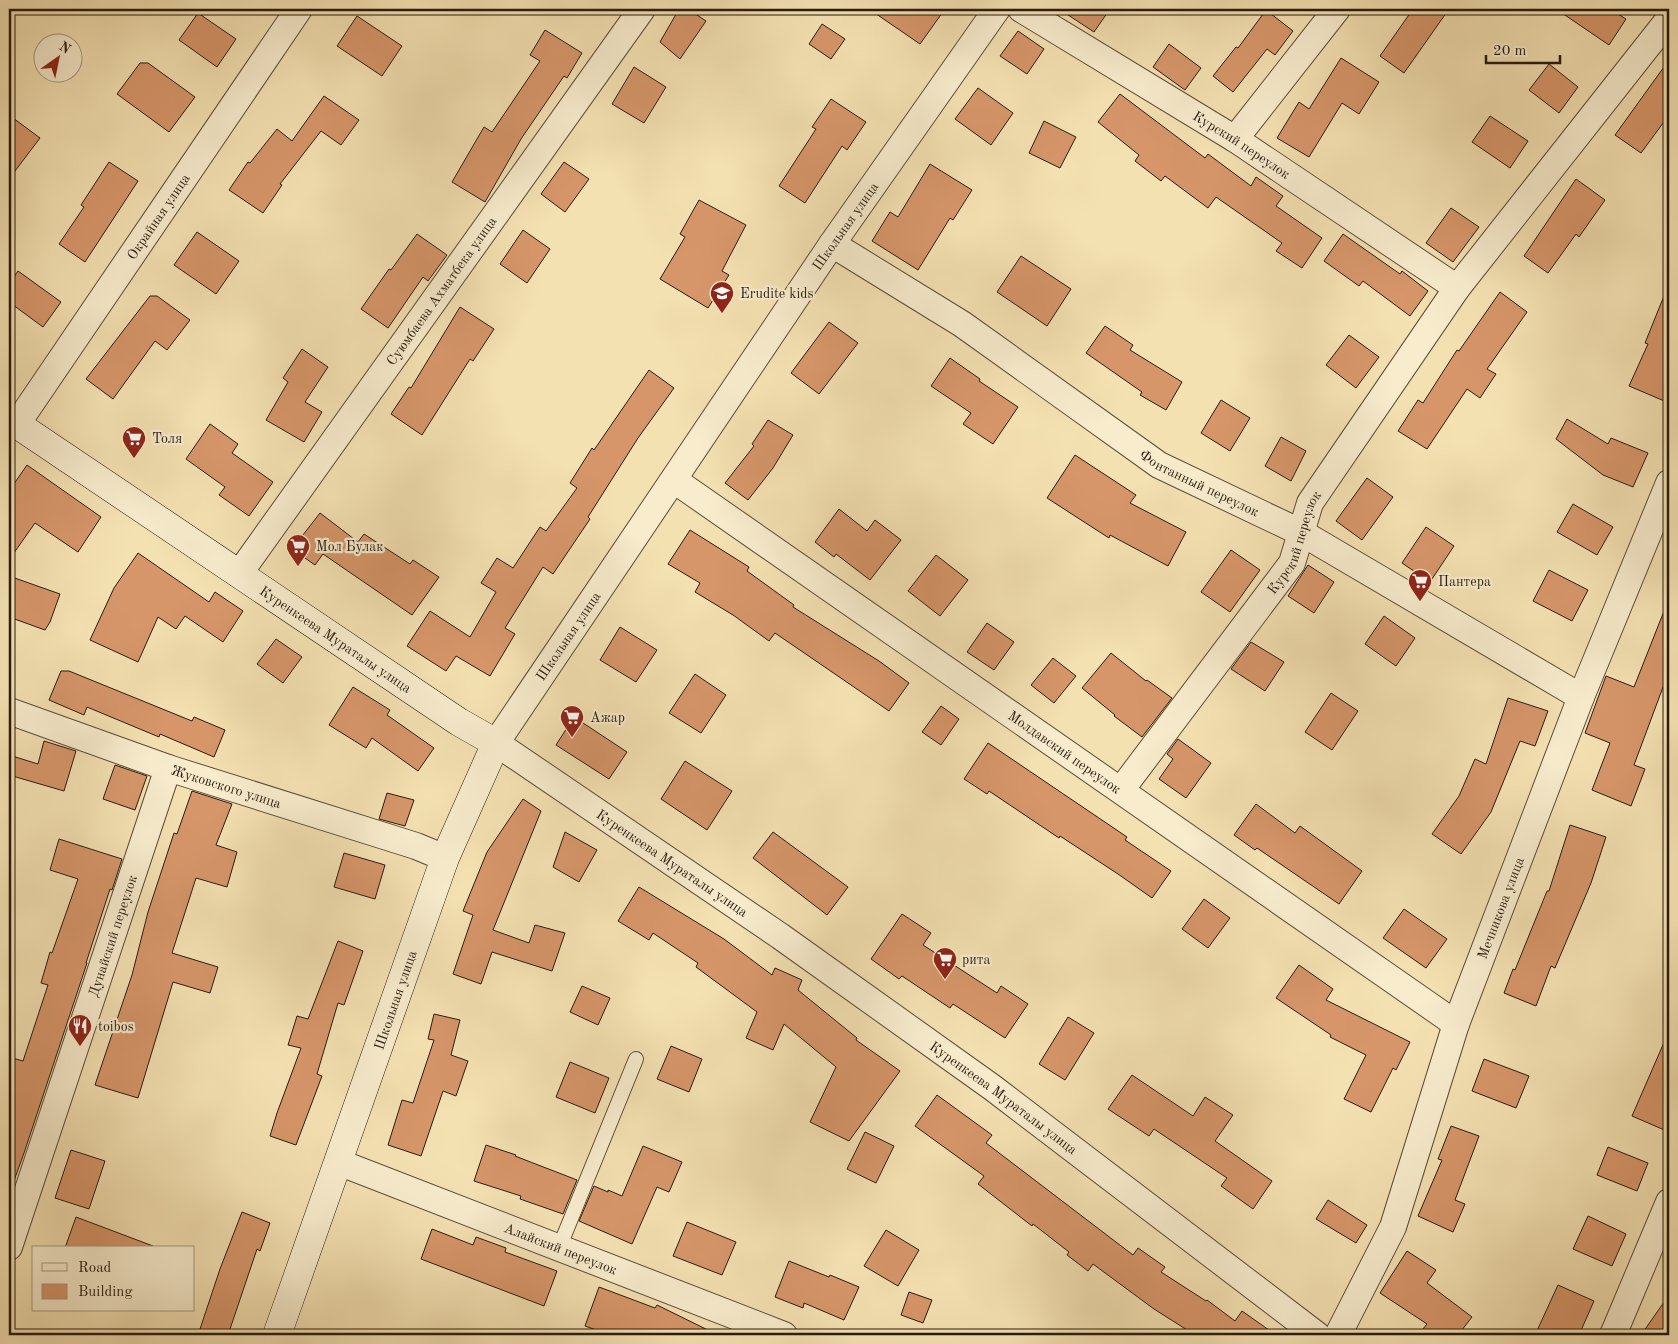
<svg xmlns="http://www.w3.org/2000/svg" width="1678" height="1344" font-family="'Old Standard TT',serif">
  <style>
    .building { fill: #d6966a; stroke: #281b0f }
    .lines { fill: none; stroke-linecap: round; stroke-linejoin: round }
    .lane-casing { stroke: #5b4c38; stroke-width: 16 }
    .street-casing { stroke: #5b4c38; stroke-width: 28 }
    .secondary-casing { stroke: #281b0f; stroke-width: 29 }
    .lane { stroke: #f8eccd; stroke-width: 14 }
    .street { stroke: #f8eccd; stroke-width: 26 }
    .secondary { stroke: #f8eccd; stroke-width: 28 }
    .labels { text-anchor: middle; stroke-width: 4.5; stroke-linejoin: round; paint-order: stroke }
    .street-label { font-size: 14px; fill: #281b0f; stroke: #f8eccd }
    .poi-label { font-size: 14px; fill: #281b0f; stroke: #f8eccd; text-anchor: start }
  </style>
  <rect width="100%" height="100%" fill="#f4e1b2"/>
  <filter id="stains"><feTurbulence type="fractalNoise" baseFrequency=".004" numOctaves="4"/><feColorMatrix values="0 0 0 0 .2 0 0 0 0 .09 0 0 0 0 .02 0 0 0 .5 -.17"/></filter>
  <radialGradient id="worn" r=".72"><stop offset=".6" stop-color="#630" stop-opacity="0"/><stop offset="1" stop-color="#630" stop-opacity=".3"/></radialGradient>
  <g class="building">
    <polygon points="679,9 688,9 706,21 680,59 660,42"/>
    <polygon points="869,9 945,9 920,44"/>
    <polygon points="1059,9 1110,9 1094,32"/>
    <polygon points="1413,9 1449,9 1404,73 1380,56"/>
    <polygon points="1556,9 1610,9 1626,19 1609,45"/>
    <polygon points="1266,10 1293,31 1275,55 1267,49 1233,92 1213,76 1236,47 1238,48"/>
    <polygon points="198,13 236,39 217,67 179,40"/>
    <polygon points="357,16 402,46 382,76 337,46"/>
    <polygon points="822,24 845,39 831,59 809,44"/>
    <polygon points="545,30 582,53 567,78 564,76 521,139 485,202 452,182 484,127 492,132 540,61 530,55"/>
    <polygon points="1018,31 1044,49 1027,74 1000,56"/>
    <polygon points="1169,44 1201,68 1185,90 1153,67"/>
    <polygon points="1341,58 1379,82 1359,114 1342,103 1309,157 1277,138 1299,102 1309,109"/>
    <polygon points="1669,60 1669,115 1641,153 1615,135"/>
    <polygon points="140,63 148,63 195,97 169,132 117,94"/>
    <polygon points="1549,64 1578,87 1559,113 1529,90"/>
    <polygon points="634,67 666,87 644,123 612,104"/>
    <polygon points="978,88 1013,113 991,145 955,119"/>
    <polygon points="1120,94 1205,158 1208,154 1251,186 1256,177 1283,196 1276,206 1322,238 1302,268 1276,251 1282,243 1216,197 1208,208 1165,176 1161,181 1135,161 1139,155 1098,122"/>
    <polygon points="324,96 359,120 341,145 321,131 280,184 282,185 263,213 229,190 248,162 250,163 277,129 292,141"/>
    <polygon points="831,99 866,122 847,150 842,146 805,203 779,186 816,129 812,127"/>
    <polygon points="9,115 40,138 9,179"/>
    <polygon points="1490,116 1528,141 1510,168 1472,142"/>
    <polygon points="1044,121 1076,137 1060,168 1029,153"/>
    <polygon points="109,162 138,181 85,262 59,244 84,207 81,205"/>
    <polygon points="564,162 589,179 565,212 541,194"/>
    <polygon points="930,164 972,190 953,220 950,218 918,270 872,241 890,212 898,217"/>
    <polygon points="1576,179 1605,200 1579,237 1576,234 1548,273 1524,256"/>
    <polygon points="699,200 746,225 722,271 729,275 708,308 660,279 685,237 680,234"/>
    <polygon points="1451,208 1479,227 1453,262 1426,243"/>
    <polygon points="523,230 550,249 527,283 500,264"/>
    <polygon points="197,232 239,261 216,294 174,265"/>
    <polygon points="417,234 447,255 428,281 423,277 388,328 361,309 389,269 391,270"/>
    <polygon points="1343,234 1400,274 1402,271 1428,291 1410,316 1363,281 1359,286 1324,261"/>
    <polygon points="1021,256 1071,289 1047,326 997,292"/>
    <polygon points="18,271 61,302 43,327 9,302 9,284"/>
    <polygon points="1668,286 1669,286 1669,403 1629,386 1648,344 1645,343"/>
    <polygon points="1500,292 1527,312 1487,369 1496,374 1480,398 1467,389 1427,449 1398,431 1418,400 1423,403 1457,350 1459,351"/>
    <polygon points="150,296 157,296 190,320 167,350 155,341 113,399 86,379"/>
    <polygon points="460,307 494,329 473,361 470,359 422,435 391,414 409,387 411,388"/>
    <polygon points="829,322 858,343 819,394 791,373"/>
    <polygon points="1105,326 1133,345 1130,350 1182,382 1166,410 1140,395 1142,392 1086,353"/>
    <polygon points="1349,335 1379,357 1356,388 1326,365"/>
    <polygon points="302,349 328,367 305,402 322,412 304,442 266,420 288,382 283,378"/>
    <polygon points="950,358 980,379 979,381 1018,407 993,444 963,424 971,413 931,386"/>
    <polygon points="649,370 674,388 638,438 588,517 590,519 553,574 543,567 505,628 515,634 490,676 456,656 446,671 407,646 430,611 470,637 496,592 481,583 497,558 513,568 540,527 546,531 577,488 570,483 592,448 594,450"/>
    <polygon points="1221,400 1250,418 1230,451 1201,433"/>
    <polygon points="1567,419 1608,444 1611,438 1648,453 1633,487 1603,475 1556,439"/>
    <polygon points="768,420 793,435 773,468 748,500 725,483 754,446 752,444"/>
    <polygon points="210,424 238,444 232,453 273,482 249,516 219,495 225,487 186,459"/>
    <polygon points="1281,437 1306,451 1291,481 1265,466"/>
    <polygon points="1075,455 1136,495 1130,503 1186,532 1168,566 1110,535 1109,538 1047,498"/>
    <polygon points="27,465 101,517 78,552 35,523 9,560 9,491"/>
    <polygon points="1367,478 1393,497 1362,540 1336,521"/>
    <polygon points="1573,504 1613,527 1597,555 1557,532"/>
    <polygon points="839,509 867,531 875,520 901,540 870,580 836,554 834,557 815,542"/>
    <polygon points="320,513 358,542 364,534 410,564 413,560 439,577 412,615 323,554 315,565 292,549"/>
    <polygon points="1426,527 1454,546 1430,582 1402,563"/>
    <polygon points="690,530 749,567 747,571 794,605 793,607 879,661 909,683 889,711 775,633 769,641 733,615 695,592 700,583 668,564"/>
    <polygon points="1231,550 1260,570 1230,612 1201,592"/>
    <polygon points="138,553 209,602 215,592 243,611 223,642 185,616 176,629 158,617 138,662 90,640 114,588"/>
    <polygon points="936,555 968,580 940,616 908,591"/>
    <polygon points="1308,565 1334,582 1314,613 1288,596"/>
    <polygon points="1549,570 1588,590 1572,621 1533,601"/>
    <polygon points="9,576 60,594 50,622 45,630 9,617"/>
    <polygon points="1668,601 1669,601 1669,671 1634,765 1645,769 1631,806 1592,790 1610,743 1585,733 1606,676 1634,687"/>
    <polygon points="1384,616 1415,638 1396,666 1365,644"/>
    <polygon points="987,623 1014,642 994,670 967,652"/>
    <polygon points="620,627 657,650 636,682 600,660"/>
    <polygon points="276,639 302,657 283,683 257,664"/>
    <polygon points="1251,642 1284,662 1265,691 1231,669"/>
    <polygon points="1111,653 1146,681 1147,680 1172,698 1142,737 1114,716 1115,715 1082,688"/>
    <polygon points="1053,658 1076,676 1054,703 1031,685"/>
    <polygon points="61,671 69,671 192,721 194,717 225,730 214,757 160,734 159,737 87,707 84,715 49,700"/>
    <polygon points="695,674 726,695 701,733 669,713"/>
    <polygon points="353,687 390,710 387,715 434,748 418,771 372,738 366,748 329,725"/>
    <polygon points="1331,693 1358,711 1332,750 1305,732"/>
    <polygon points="1508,698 1548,711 1535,746 1520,741 1491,812 1461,854 1432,834 1459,796 1475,759 1486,764"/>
    <polygon points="941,706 959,719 941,745 922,732"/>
    <polygon points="574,717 627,752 609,779 556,745"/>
    <polygon points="1178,739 1211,763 1186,798 1159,779 1173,759 1167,754"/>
    <polygon points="44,741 76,751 64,791 9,775 9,755 38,764"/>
    <polygon points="988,743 1127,837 1125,840 1171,871 1152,898 1118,874 1060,836 1059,838 989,791 987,794 964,779"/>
    <polygon points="685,761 732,791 707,830 661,799"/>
    <polygon points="115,765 147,776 135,810 103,799"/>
    <polygon points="192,791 232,804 216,845 237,852 227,887 196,878 172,953 218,967 210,993 173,982 138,1098 95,1085 132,975 148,912 174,833 177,834"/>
    <polygon points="387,793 414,800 405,826 379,819"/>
    <polygon points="523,799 541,811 493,930 529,943 535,925 565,933 552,971 492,952 481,984 453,974 473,915 463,911 487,852"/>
    <polygon points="1256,804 1295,833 1300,826 1362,871 1339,904 1257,848 1255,850 1234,835"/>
    <polygon points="1570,825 1606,837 1591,883 1555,968 1551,966 1536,1006 1504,993 1513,969 1515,970 1547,891 1549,891"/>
    <polygon points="565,832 597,850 579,882 553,867"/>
    <polygon points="773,832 848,887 827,915 753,858"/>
    <polygon points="59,839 122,859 112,890 110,889 86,963 87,963 24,1153 11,1189 9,1189 9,1057 23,1061 48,985 41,983 50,952 52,953 78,879 50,870"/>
    <polygon points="344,853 385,865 375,899 334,887"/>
    <polygon points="639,887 724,939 772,975 775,968 802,980 798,990 857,1038 856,1040 900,1071 849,1141 810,1122 836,1067 784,1024 773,1050 746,1038 757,1012 696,967 698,963 653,933 649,940 618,921"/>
    <polygon points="1204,899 1230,918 1208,948 1182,929"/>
    <polygon points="1404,909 1447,939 1426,968 1383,938"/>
    <polygon points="902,914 931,933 923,945 997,993 1001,986 1028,1004 1005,1038 953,1004 950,1008 902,976 899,979 871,959"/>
    <polygon points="338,941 363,951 344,1005 338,1003 317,1074 322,1076 296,1145 270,1136 277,1113 301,1048 288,1045 297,1016 308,1019"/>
    <polygon points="1299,965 1333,989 1326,1000 1410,1042 1396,1070 1393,1068 1371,1112 1344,1099 1366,1055 1330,1037 1331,1035 1276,998"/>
    <polygon points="582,986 610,998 598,1025 570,1012"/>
    <polygon points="434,1014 460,1020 451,1055 468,1061 456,1096 443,1091 421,1156 388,1145 402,1100 413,1103 434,1040 428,1039"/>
    <polygon points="1068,1017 1094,1033 1065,1080 1039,1064"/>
    <polygon points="1669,1031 1669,1132 1632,1116"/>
    <polygon points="671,1046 702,1059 689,1092 657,1079"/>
    <polygon points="1484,1059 1529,1076 1516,1108 1472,1091"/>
    <polygon points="570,1062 609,1078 595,1113 556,1097"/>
    <polygon points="1132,1075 1193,1116 1205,1097 1233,1115 1215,1141 1272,1181 1253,1209 1221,1186 1227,1178 1154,1129 1149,1136 1108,1109"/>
    <polygon points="937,1095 992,1135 986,1143 1133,1255 1138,1248 1165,1267 1161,1272 1206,1301 1207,1300 1235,1321 1242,1311 1276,1335 1195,1335 1154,1309 1093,1264 1088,1271 1067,1255 1069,1252 1033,1224 1032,1226 978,1184 984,1176 915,1126"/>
    <polygon points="1451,1126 1479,1136 1455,1200 1465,1204 1453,1232 1418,1216 1442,1160 1438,1159"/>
    <polygon points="865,1132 894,1146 876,1183 847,1169"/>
    <polygon points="486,1145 516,1155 515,1156 577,1180 563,1214 520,1199 521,1196 474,1181"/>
    <polygon points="643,1146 682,1162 669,1192 657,1187 632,1244 579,1221 594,1186 608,1192 608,1190 622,1196"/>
    <polygon points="1608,1147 1648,1163 1637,1191 1597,1175"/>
    <polygon points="71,1150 105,1161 89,1209 55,1198"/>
    <polygon points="1328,1200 1367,1225 1356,1243 1316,1219"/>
    <polygon points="242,1212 270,1223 260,1251 257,1249 228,1335 198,1335 220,1269"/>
    <polygon points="1588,1216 1626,1234 1612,1266 1573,1249"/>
    <polygon points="76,1217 153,1246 153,1248 65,1248"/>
    <polygon points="687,1222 736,1242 722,1275 673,1256"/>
    <polygon points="432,1229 473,1245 476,1237 506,1248 505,1252 557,1271 544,1306 421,1259"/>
    <polygon points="886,1230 919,1250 898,1286 864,1266"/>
    <polygon points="1407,1251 1436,1270 1427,1283 1472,1317 1458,1335 1418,1335 1427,1324 1380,1293"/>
    <polygon points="789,1261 829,1277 830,1275 859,1287 844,1320 804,1303 803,1308 775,1297"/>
    <polygon points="1558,1285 1594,1301 1579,1335 1535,1335"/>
    <polygon points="599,1287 655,1308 657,1305 718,1335 610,1335 585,1326"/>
    <polygon points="909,1292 932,1300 923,1323 901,1315"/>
    <polygon points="1669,1295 1669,1335 1641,1335"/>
  </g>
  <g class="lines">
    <g class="lane-casing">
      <polyline id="lane" points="559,1248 636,1059"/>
    </g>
    <g class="street-casing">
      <g id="street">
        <path id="s1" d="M997,9L832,244L496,743L780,936L993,1088L1317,1335"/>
        <path id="s2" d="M1021,9L1235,139L1457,288"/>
        <polyline points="1235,139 1337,9"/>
        <path id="s3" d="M832,244L962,324L1159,465L1302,533L1581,697"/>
        <path id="s4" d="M17,424L299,9"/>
        <path id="s5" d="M674,480L1456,1024"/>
        <path id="s6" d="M239,574L642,9"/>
        <path id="s7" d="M9,711L168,768L416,846L445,858"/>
        <path id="s8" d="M1121,790L1292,563L1310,503L1457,288L1669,19"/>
        <path id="s9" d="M338,1162L784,1335"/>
        <path id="s10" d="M9,1247L168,768"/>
        <path id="s11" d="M1338,1335L1393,1227L1456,1024L1581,697L1669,483"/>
        <polyline points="1613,1335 1669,1202"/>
      </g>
    </g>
    <g class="secondary-casing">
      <g id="secondary">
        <path id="s12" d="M9,419L459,722L496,743L445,858L277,1335"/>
      </g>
    </g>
    <use href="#lane" class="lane"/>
    <use href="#street" class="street"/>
    <use href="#secondary" class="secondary"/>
  </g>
  <defs>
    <g id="school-pin" transform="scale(1.25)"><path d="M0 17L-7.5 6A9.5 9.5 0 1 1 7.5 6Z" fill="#8f2418" stroke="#f8eccd"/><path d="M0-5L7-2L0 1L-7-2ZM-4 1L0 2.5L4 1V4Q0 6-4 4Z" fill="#fff"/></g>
    <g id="supermarket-pin" transform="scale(1.25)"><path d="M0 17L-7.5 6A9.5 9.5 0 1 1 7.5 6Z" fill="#8f2418" stroke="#f8eccd"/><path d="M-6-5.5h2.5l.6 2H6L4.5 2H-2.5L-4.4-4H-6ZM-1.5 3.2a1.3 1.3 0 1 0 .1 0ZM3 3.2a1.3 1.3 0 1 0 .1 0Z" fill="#fff"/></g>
    <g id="restaurant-pin" transform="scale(1.25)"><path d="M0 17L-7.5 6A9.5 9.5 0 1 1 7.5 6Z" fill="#8f2418" stroke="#f8eccd"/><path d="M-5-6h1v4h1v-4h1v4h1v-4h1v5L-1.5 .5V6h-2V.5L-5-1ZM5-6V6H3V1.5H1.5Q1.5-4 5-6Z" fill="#fff"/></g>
  </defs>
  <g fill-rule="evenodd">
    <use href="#school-pin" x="722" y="293"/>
    <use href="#supermarket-pin" x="134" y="438"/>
    <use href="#supermarket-pin" x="298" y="546"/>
    <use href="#supermarket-pin" x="1420" y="581"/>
    <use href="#supermarket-pin" x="572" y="717"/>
    <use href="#supermarket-pin" x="945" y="959"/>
    <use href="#restaurant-pin" x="80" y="1026"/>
  </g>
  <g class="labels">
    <g class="street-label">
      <text dy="5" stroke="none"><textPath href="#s2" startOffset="259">Курский переулок</textPath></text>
      <text dy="5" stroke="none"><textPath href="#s4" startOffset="251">Окрайная улица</textPath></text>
      <text transform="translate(845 226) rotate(-55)" y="5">Школьная улица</text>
      <text dy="5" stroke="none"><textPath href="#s6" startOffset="348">Суюмбаева Ахматбека улица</textPath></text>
      <text dy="5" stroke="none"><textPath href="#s3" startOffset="439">Фонтанный переулок</textPath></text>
      <text dy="5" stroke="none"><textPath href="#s8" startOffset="304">Курский переулок</textPath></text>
      <text transform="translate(568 636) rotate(-56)" y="5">Школьная улица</text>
      <text dy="5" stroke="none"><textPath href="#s12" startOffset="394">Куренкеева Мураталы улица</textPath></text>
      <text dy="5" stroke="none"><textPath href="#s5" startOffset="476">Молдавский переулок</textPath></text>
      <text dy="5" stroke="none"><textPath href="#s7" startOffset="230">Жуковского улица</textPath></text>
      <text dy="5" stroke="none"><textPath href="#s1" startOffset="1102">Куренкеева Мураталы улица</textPath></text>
      <text dy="5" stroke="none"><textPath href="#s11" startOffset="458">Мечникова улица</textPath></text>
      <text dy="5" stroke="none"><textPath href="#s10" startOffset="328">Дунайский переулок</textPath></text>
      <text transform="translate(395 1000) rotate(-71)" y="5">Школьная улица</text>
      <text dy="5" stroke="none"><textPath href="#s1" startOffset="1508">Куренкеева Мураталы улица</textPath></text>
      <text dy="5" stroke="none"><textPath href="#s9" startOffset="239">Алайский переулок</textPath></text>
    </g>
    <g class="poi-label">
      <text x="740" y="298">Erudite kids</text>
      <text x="152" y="443">Толя</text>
      <text x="316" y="551">Мол Булак</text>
      <text x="1438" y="586">Пантера</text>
      <text x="590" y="722">Ажар</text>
      <text x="962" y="964">рита</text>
      <text x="98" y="1031">toibos</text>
    </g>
  </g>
  <rect width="1678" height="1344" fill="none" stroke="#f4e1b2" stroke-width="30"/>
  <rect x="10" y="10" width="1658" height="1324" fill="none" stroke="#281b0f" stroke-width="2.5"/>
  <rect x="15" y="15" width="1648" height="1314" fill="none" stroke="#281b0f"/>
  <rect x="32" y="1246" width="162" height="65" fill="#f8eccd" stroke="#a59881"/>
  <rect x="42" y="1263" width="25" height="8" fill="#f8eccd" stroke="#a59881"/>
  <text x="78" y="1272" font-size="15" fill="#281b0f">Road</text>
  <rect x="42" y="1284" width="25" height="15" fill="#d6966a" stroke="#a59881"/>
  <text x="78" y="1296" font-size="15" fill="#281b0f">Building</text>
  <g transform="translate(58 58) rotate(33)"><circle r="24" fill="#f8eccd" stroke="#a59881"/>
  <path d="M0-4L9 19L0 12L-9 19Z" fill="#8f2418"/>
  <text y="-8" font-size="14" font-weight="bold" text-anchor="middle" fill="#281b0f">N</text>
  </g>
  <path d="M1486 55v8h74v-8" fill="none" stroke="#281b0f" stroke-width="2.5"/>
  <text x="1493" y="55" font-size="15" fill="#281b0f" stroke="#f8eccd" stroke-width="4" paint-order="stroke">20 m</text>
  <rect width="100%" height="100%" filter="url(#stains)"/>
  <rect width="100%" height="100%" fill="url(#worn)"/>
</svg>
